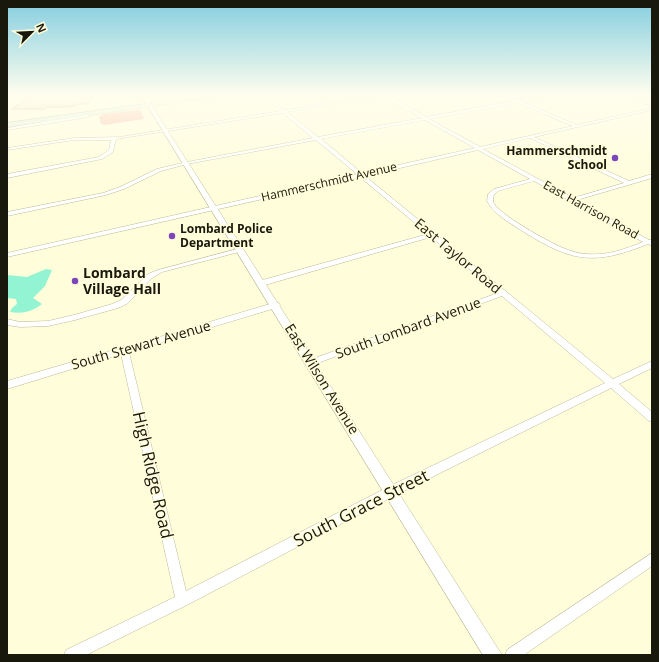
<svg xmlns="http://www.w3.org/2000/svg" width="659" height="662" font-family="'Open Sans',sans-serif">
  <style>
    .green { fill: #fdbba4 }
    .water { fill: #92f4d3 }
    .building { fill: #f6dfc3; stroke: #ad977d }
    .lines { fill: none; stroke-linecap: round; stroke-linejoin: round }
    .minor-casing { stroke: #bcba99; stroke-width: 1 }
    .tertiary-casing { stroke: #bcba99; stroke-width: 1 }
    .secondary-casing { stroke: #bcba99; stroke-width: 1 }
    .minor { fill: #fff; fill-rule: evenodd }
    .tertiary { fill: #fff; fill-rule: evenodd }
    .secondary { fill: #e1efdc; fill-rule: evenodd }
    .poi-dot { fill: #7c45bc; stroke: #fffdda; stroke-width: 1.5 }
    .labels { text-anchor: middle; stroke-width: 3.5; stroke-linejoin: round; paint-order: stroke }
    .far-poi-label { font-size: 12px; font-weight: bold; fill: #19180c; stroke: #fffdda; text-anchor: end }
    .far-street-label { font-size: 12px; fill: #19180c; stroke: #fffdda }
    .street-label { font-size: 14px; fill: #19180c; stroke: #fffdda }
    .poi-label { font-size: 14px; font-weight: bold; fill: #19180c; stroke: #fffdda; text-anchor: start }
    .near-street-label { font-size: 17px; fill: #19180c; stroke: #fffdda }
  </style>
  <rect width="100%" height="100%" fill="#fffdda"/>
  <polygon class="green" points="139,110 141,111 144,119 104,125 101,124 99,117 104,114"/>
  <path class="water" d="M46,269L52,270L45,286L33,298L42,304C31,312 23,314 10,312L12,308L17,304L16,299L7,298V275L27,277Z"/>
  <polygon class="building" points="32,95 86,95 84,97 94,96 87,104 76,104 74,106 65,107 47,107 45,109 12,109"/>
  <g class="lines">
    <g class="minor-casing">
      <g id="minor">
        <path d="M262,95H266L285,110L387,95L426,117L514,101L501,95H505L518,100L554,95L552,96L522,102L577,125L652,108V110L534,137L629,181L652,174V178L577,200L649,240L652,239V246L648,244C591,267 570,261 519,229C507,221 494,214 487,201L488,194L494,189L530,179L478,150L365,176L613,379L652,361V368L619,384L652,412V422L649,421L611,388L396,495L187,605L86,655H64L66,650L175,597L121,354L7,389V381L120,348L124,346L126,347L273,303H279L280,305L279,307L129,352L186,591L388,487L605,383L502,296L315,364H309L308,362L309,360L498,293L431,237L265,285H259L258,283L259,281L428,234L360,177L7,257V253L357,174L316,140L187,164L161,171L124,189L106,195L7,216V212L103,193L120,187L157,169L187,162L313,138L283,113L116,139L113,152L102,159L7,178V174L99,157L109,150L111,140H74L7,150V148L74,138L120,137L281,111ZM383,96L422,118L318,137L287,112ZM518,103L573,126L480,147L429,119ZM425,120L475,148L362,173L321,139ZM530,138L624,183L573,198L483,149ZM534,181L643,242C625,249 607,256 587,254C579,254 571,251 563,248C551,243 495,213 493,201C493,199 493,197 494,195L498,191Z"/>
        <polygon points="645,95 652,95 632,99 630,98"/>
        <polygon points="87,112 90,113 89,117 7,130 7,128 86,115"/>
        <polygon points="241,248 243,249 243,251 162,272 152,278 127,304 118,308 75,320 48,326 20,327 7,325 7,319 20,322 48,321 74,315 112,304 121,300 148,274 158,270"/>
        <polygon points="652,553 652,566 524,655 505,655 507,650"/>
      </g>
    </g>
    <g class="tertiary-casing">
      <g id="tertiary">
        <polygon points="141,95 145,95 502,655 483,655"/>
        <polygon points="620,95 626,95 652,103 652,106"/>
      </g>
    </g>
    <g class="secondary-casing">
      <polygon id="secondary" points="209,95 221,95 218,97 7,127 7,123"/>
    </g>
    <use href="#minor" class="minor"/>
    <use href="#tertiary" class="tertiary"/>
    <use href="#secondary" class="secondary"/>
  </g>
  <linearGradient id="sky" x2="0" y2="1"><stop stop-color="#85cee0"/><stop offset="0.51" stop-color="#fffeee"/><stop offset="1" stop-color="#fffeee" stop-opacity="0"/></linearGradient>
  <rect width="659" height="187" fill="url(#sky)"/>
  <g class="poi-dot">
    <circle cx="615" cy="158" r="4"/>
    <circle cx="172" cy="236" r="4"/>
    <circle cx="75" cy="281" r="4"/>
  </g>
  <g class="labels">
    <g class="far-poi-label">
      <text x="607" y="155">Hammerschmidt<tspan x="607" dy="14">School</tspan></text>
      <text x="180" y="233" text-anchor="start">Lombard Police<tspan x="180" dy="14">Department</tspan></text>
    </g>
    <g class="far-street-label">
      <text transform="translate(329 182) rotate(-13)" y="4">Hammerschmidt Avenue</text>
      <text transform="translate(591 210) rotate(29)" y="4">East Harrison Road</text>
    </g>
    <g class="street-label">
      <text transform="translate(458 256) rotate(40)" y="5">East Taylor Road</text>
      <text transform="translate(408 328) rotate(-20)" y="5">South Lombard Avenue</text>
      <text transform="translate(141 345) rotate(-16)" y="5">South Stewart Avenue</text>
      <text transform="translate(322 379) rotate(58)" y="5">East Wilson Avenue</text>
    </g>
    <g class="poi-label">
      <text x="83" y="278">Lombard<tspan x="83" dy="16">Village Hall</tspan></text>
    </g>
    <g class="near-street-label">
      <text transform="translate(153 475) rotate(77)" y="6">High Ridge Road</text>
      <text transform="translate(361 508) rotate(-27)" y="6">South Grace Street</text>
    </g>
  </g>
  <rect width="659" height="662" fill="none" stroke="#19180c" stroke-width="16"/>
  <g transform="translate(32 32) rotate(66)" stroke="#fffdda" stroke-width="3" paint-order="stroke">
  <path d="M0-3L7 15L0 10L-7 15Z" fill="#19180c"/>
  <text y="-6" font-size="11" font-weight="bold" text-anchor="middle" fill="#19180c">N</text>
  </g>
</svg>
